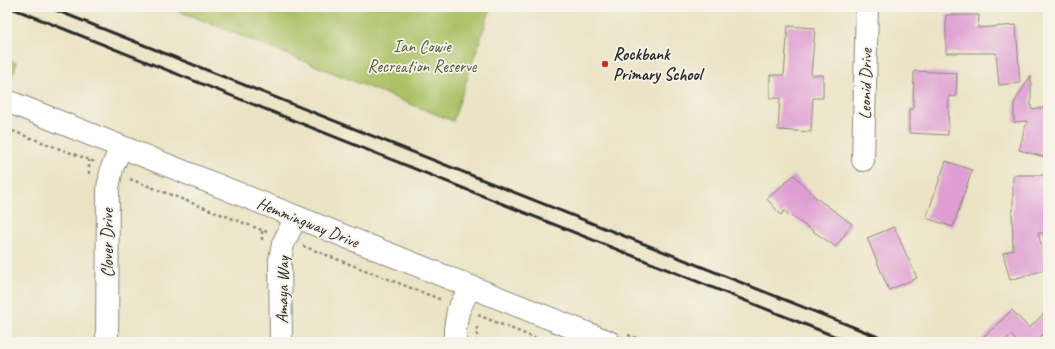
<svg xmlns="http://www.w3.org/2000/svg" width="1055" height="349" font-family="Caveat,sans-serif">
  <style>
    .green { fill: #abc166; stroke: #6b7648 }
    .building { fill: #df9ed3 }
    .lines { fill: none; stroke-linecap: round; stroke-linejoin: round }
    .minor-casing { stroke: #8a8778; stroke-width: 24 }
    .path { stroke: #8a8778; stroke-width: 2.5; stroke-dasharray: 3 3; stroke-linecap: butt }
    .minor { stroke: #fff; stroke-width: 22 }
    .rail { stroke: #2b2b2b; stroke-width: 3 }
    .poi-dot { fill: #c8321e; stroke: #f7f3e8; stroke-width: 1.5 }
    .labels { text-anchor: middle; stroke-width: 3.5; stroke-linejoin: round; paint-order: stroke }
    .park-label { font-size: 17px; fill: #51583d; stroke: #f7f3e8 }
    .poi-label { font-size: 17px; font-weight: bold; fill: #2b2b2b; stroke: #f7f3e8; text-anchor: start }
    .street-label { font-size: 17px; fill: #2b2b2b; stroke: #f7f3e8 }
  </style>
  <rect width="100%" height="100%" fill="#f7f3e8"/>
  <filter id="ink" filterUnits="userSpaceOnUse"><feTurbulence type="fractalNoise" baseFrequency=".025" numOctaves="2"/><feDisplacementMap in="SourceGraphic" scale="8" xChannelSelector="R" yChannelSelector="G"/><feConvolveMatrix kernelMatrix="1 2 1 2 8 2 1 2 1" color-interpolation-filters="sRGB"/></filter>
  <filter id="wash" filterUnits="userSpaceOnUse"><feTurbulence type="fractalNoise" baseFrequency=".012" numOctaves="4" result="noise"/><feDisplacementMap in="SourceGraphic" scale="16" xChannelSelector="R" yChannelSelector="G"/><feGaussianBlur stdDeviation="0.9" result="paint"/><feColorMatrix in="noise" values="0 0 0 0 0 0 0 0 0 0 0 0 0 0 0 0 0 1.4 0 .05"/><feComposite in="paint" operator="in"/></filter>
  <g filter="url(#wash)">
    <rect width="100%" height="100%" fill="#eae3c4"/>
    <g class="green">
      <polygon points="169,7 491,7 453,121"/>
      <polygon points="7,59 17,63 7,89"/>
    </g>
    <g id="blocks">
      <g class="building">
        <polygon points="946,15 979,15 978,28 1016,25 1020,83 999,85 996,53 946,53"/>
        <polygon points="788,26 815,28 811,75 823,75 823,98 813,98 811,132 778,130 780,98 770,98 770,75 784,75"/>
        <polygon points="914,71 957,73 956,97 949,96 948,135 909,133 909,109 913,109"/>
        <polygon points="1031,75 1031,109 1048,107 1048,158 1019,150 1027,121 1014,122 1014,103"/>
        <polygon points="946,161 972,170 953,227 926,218"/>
        <polygon points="794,175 815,197 852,224 836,247 784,211 781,215 767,199"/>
        <polygon points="1013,175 1048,175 1048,233 1038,233 1048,269 1010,280 1003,253 1013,250 1012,211 1013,211"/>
        <polygon points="894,227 917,278 889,290 867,238"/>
        <polygon points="1012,310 1029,328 1048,310 1048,329 1039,338 1042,342 1013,342 1015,339 1011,335 1004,342 978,342"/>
      </g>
    </g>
  </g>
  <g filter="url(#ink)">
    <use href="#blocks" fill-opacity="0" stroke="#8a8778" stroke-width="1"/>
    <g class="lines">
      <g class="minor-casing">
        <g id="minor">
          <polyline points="7,101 609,342"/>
          <polyline points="863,160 864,122 867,7"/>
          <polyline points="107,342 108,188 112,168 121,147"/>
          <polyline points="281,342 280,260 283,244 296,217"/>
          <polyline points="455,342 455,329 458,311 470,287"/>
        </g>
      </g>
      <g class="path">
        <polyline points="7,129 95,162"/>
        <polyline points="89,174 89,160"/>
        <polyline points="130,179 267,232"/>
        <polyline points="262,240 262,230"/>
        <polyline points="303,246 442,300"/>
        <polyline points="478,315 545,342"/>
        <polyline points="628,335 646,342"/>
        <polyline points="477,342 477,325"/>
      </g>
      <use href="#minor" class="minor"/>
      <g class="rail">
        <polyline points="9,7 849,342"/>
        <polyline points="48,7 891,342"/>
      </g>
    </g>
  </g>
  <circle class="poi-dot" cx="605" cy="64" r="4"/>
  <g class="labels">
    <g class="park-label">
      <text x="422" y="52">Ian Cowie<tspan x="422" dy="20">Recreation Reserve</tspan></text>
    </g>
    <g class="poi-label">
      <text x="613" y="60">Rockbank<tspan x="613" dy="20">Primary School</tspan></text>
    </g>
    <g class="street-label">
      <text transform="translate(865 84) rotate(-89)" y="6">Leonid Drive</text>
      <text transform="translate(308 222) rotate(22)" y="6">Hemmingway Drive</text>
      <text transform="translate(107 243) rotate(-90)" y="6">Clover Drive</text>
      <text transform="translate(282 290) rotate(-89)" y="6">Amaya Way</text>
    </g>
  </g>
  <rect width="1055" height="349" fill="none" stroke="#f7f3e8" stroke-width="24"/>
</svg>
